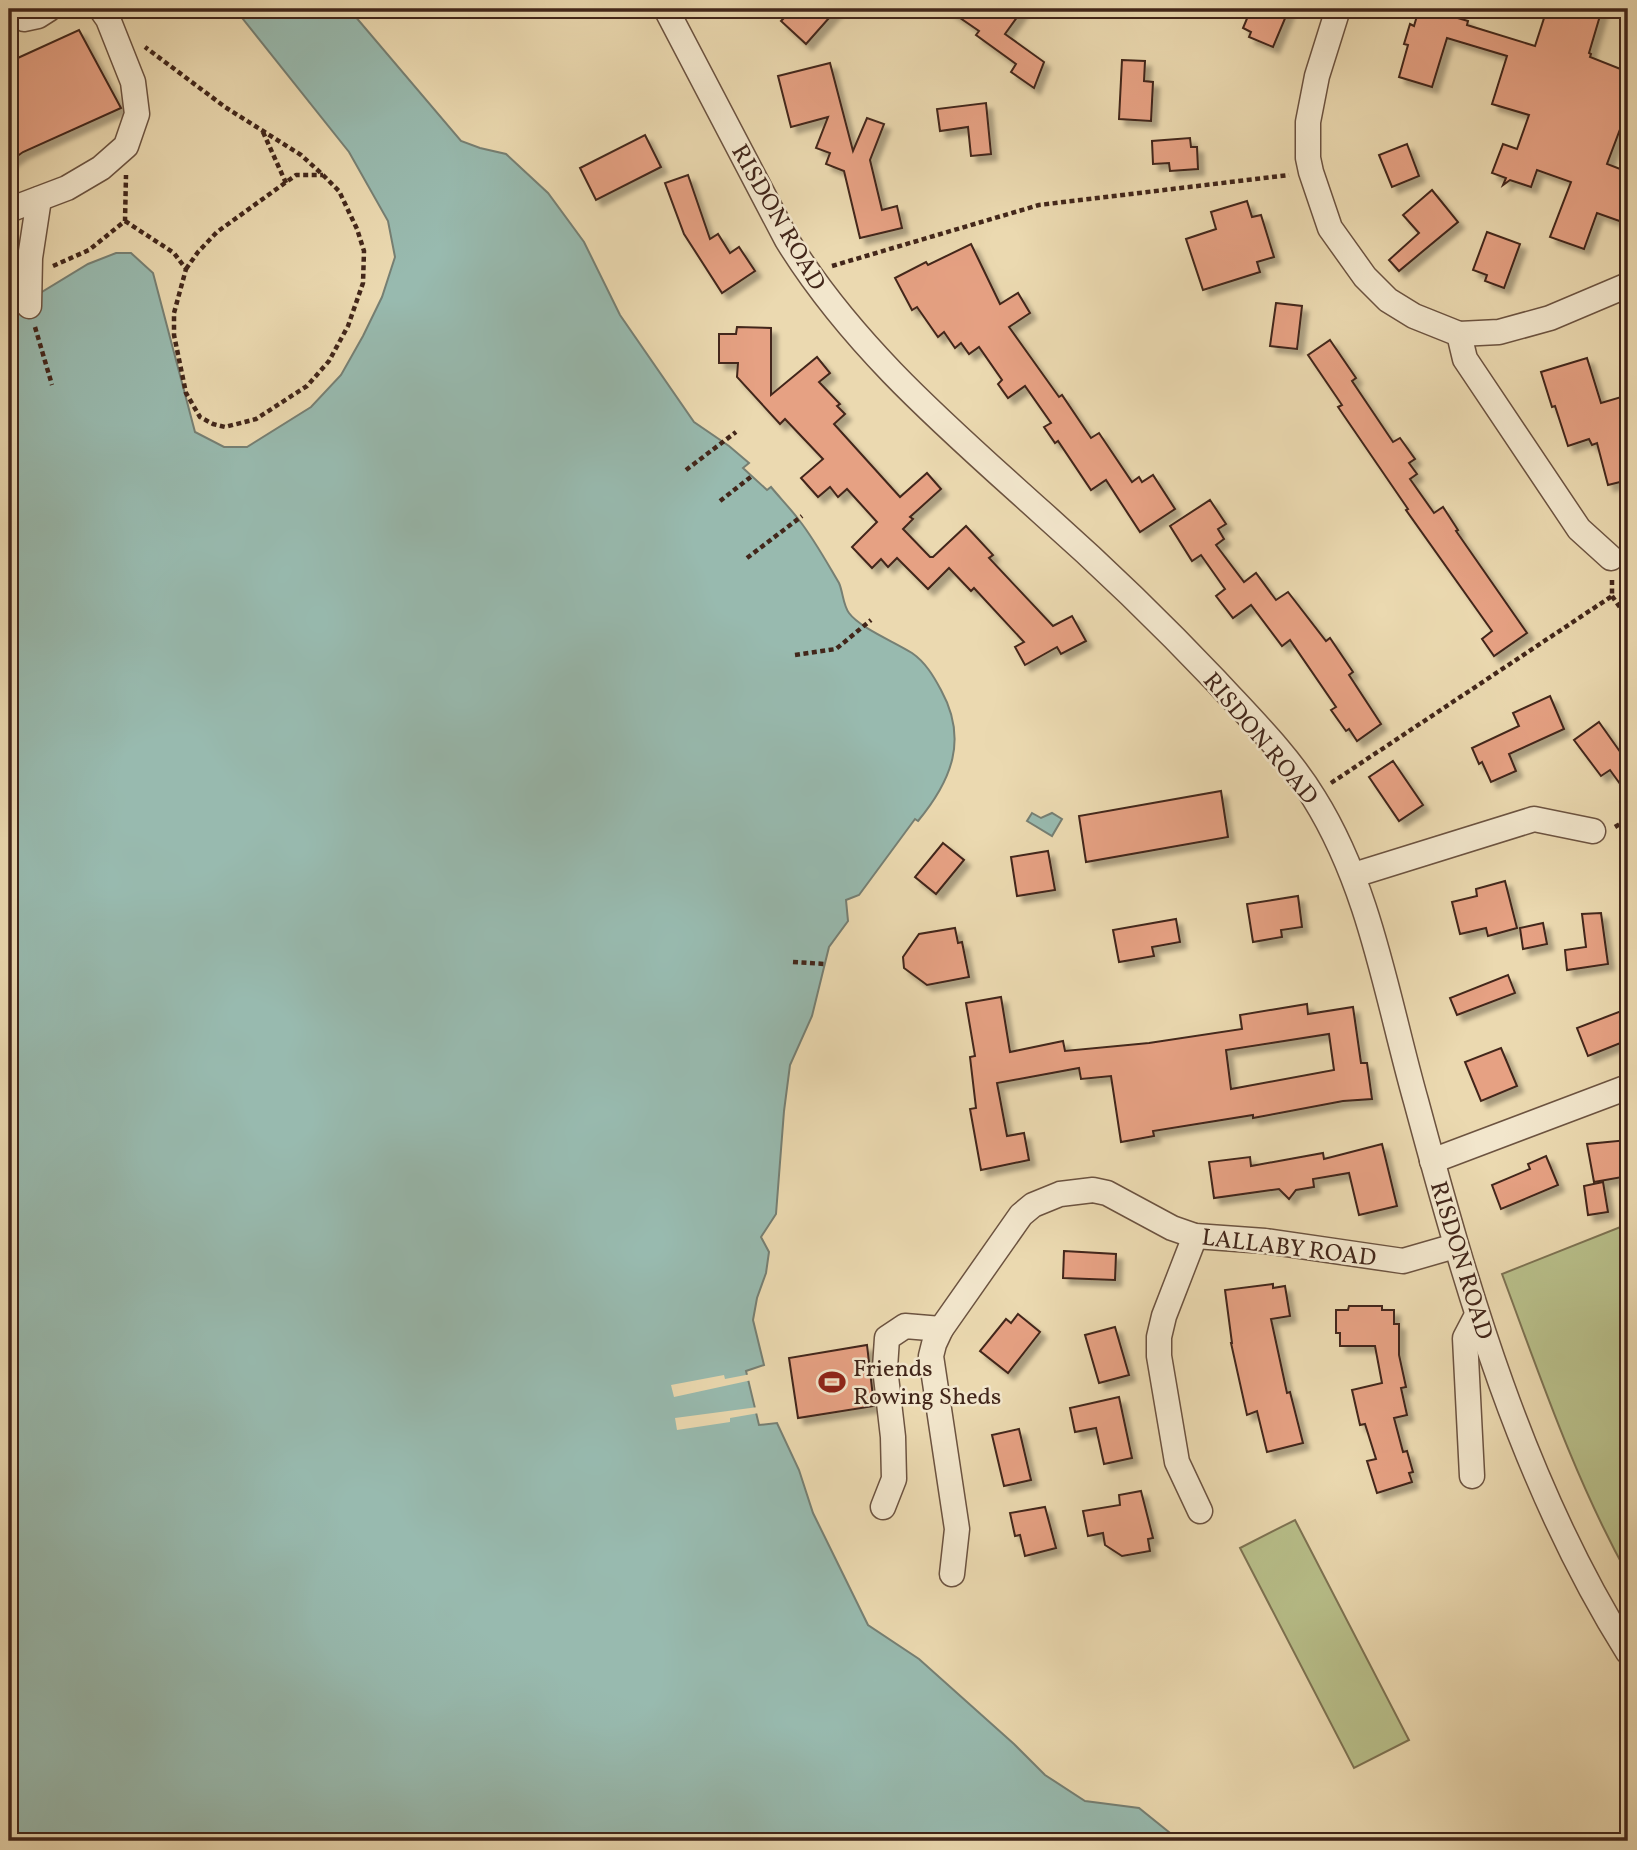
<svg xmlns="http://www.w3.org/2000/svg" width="1637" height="1850" font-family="Vollkorn,serif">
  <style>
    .green { fill: #b8bf8a; stroke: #7d7252; stroke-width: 2 }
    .water { fill: #98baaf; stroke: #767f73; stroke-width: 2 }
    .pier { fill: #ebd9b0 }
    .building { fill: #e6a183; stroke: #42261a; stroke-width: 2; fill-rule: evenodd; filter: url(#shadow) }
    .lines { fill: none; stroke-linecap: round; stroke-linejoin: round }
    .minor-casing { stroke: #6c5340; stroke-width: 27 }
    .path { stroke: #42261a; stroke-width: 4.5; stroke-dasharray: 5 3.5; stroke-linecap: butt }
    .minor { stroke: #f2e6cc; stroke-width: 24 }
    .labels { text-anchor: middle; stroke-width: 5; stroke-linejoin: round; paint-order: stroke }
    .street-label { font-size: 24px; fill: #42261a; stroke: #f2e6cc }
    .poi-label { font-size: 24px; fill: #42261a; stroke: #f2e6cc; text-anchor: start }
  </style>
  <defs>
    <filter id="shadow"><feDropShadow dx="6" dy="6" stdDeviation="2" flood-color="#0004"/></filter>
  </defs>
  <rect width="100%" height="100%" fill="#ebd9b0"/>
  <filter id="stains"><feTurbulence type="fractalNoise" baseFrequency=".00286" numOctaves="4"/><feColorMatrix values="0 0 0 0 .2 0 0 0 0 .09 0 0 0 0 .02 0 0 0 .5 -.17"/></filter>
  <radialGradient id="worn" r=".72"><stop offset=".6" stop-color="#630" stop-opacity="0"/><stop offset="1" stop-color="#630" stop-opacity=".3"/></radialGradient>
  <g class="green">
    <path d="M1628,1224V1575C1575,1480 1540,1376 1502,1274Z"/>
    <polygon points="1295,1520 1409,1740 1354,1768 1240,1548"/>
  </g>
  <g class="water">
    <path d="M235,9H349L461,141L480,148L506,154L548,193L584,242L620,315L694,422L729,446L749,463L743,468L767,490L771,487C780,498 790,508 799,520C814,539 826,561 839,583C843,592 843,605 849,613C860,628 895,642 912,653C925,662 933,675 941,690C968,739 952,780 918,821L915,819L859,895L846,900L848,921L829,947L812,1016L790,1065L784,1111L776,1214L761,1237L769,1252L766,1273L757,1298L753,1320L764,1365L746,1371L759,1425L777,1423L799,1470L813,1513L868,1625L919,1659L1014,1744L1045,1775L1085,1801L1139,1808L1180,1841H9V312L88,264L116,253H131L153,273L195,432L224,447H247L311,407L341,375L363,336L382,297L395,257L388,221L349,152Z"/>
    <polygon points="1032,813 1041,818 1052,813 1062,819 1052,836 1027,821"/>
  </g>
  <g class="pier">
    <polygon points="751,1374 752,1380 674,1397 671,1385 724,1375 725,1379"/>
    <polygon points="758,1407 759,1413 730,1418 730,1422 677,1430 675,1418"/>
  </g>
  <g class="building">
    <polygon points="793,9 837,9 806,44 781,21"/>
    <polygon points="947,9 1023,9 1005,34 1044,62 1034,88 1011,72 1016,64 976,35 979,31"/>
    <polygon points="1251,9 1289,9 1273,47 1249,37 1251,32 1243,28"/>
    <polygon points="1419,9 1427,9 1468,21 1467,25 1535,46 1547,9 1570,13 1572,9 1602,9 1589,53 1591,54 1590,57 1628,72 1628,108 1607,164 1628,172 1628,224 1597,213 1584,249 1550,237 1571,182 1537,170 1531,187 1510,180 1503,185 1506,178 1492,173 1503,144 1517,149 1529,115 1492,104 1507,56 1447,38 1432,87 1399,77 1408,45 1404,44 1410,24 1414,26"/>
    <polygon points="79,30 121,108 23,152 9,162 9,62"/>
    <polygon points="1122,60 1145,61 1144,81 1153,82 1151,121 1119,119"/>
    <polygon points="830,63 853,151 867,118 884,124 870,160 882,210 897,206 902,228 860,238 844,171 826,164 830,153 816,148 828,117 791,127 778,76"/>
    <polygon points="986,103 991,154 971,156 968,127 940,131 937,109"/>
    <polygon points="645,135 661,167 596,200 580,168"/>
    <polygon points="1190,138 1191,147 1197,147 1198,169 1170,171 1169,163 1153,164 1152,141"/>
    <polygon points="1407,144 1419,176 1392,187 1379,155"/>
    <polygon points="688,175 710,239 718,234 730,253 739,247 755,271 722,293 684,234 665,183"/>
    <polygon points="1432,190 1458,222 1399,271 1389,260 1419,233 1403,215"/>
    <polygon points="1247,201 1252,217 1261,215 1274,257 1257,262 1260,272 1203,290 1186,239 1216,229 1211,212"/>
    <polygon points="1487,232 1520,244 1504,288 1485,281 1487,275 1473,270"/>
    <polygon points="971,244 1000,304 1018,293 1030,313 1009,327 1059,397 1062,395 1091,438 1099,433 1132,482 1139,477 1142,482 1153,475 1175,509 1140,532 1106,480 1091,490 1058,441 1055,443 1044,427 1051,423 1025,386 1008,398 998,384 1002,380 979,347 969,354 961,343 955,348 944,332 938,337 917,307 912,310 895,278 926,262 928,265"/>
    <polygon points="1276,303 1302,306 1297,349 1270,346"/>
    <polygon points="737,327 771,328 771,395 817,357 830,373 819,382 840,404 837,406 845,414 834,424 900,497 927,473 941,489 910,517 913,519 903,529 930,557 933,557 966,526 993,555 989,558 1053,626 1072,616 1086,641 1061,654 1057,647 1025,665 1015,647 1024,642 974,588 971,591 949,568 928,589 897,558 888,567 881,559 872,568 852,547 877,522 847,489 838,497 830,487 818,497 801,478 823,459 785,419 780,424 737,377 738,363 719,363 719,334 736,334"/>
    <polygon points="1330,340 1356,378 1352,381 1393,442 1400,438 1415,459 1409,463 1417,474 1410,479 1434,513 1443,507 1458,530 1456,531 1527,633 1494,656 1482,639 1492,631 1406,510 1408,509 1338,407 1342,405 1308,355"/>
    <polygon points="1587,358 1601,403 1628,395 1628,480 1608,485 1597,443 1592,445 1589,439 1568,446 1555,406 1552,407 1541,372"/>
    <polygon points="1210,500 1226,524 1218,529 1224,539 1216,545 1244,582 1256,573 1276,600 1288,592 1326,641 1330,638 1353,672 1349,675 1381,724 1357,741 1349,729 1346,731 1331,710 1336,707 1290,640 1282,646 1251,605 1233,618 1216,596 1225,589 1201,555 1192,561 1170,526"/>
    <polygon points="1550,696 1564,729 1509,754 1516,771 1491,782 1482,762 1479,764 1472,748 1519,726 1513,713"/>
    <polygon points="1599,722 1628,763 1628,795 1610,770 1601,776 1574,740"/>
    <polygon points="1393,761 1423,805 1399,821 1369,777"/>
    <polygon points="1221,791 1228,837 1086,862 1079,816"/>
    <polygon points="943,843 964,860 936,894 915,877"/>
    <polygon points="1048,851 1055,890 1017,896 1011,857"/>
    <polygon points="1505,881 1517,928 1488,936 1486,928 1460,934 1452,902 1477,896 1476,889"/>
    <polygon points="1298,896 1302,927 1281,930 1282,937 1253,942 1247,904"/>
    <polygon points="1601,913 1608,964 1567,970 1565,950 1586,947 1582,914"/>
    <polygon points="1176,919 1180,942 1152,947 1154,956 1119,962 1113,930"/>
    <polygon points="1543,923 1547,944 1523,949 1520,928"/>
    <polygon points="955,928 958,943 962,942 969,977 927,985 904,968 903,957 919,934"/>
    <polygon points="1508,975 1515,993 1457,1015 1450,998"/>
    <path d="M1001,997L1010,1052L1063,1041L1065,1051L1149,1043L1242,1029L1240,1015L1307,1004L1308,1014L1353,1007L1361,1063H1367L1372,1099L1343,1101L1253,1118V1115L1153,1131L1154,1136L1121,1142L1111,1076L1081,1079L1079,1068L997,1083L1007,1136L1024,1133L1029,1160L981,1170L970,1109L976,1108L970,1057L975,1056L966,1003ZM1329,1034L1334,1070L1231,1089L1226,1050Z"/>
    <polygon points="1624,1010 1628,1020 1628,1040 1588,1056 1577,1028"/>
    <polygon points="1501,1048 1517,1086 1481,1101 1465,1062"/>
    <polygon points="1628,1140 1628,1176 1594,1182 1587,1144"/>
    <polygon points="1382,1144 1397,1206 1359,1215 1349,1173 1313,1179 1314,1187 1296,1190 1289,1199 1279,1189 1214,1198 1209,1162 1250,1157 1251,1166 1323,1153 1324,1159"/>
    <polygon points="1546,1156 1558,1185 1501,1209 1492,1185 1530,1169 1528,1164"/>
    <polygon points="1603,1182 1608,1212 1588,1215 1584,1186"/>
    <polygon points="1064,1251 1116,1254 1115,1280 1063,1278"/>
    <polygon points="1273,1284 1273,1288 1285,1286 1290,1316 1271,1319 1287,1393 1290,1392 1303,1443 1267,1452 1257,1411 1247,1415 1231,1343 1232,1343 1225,1290"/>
    <polygon points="1349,1306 1382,1306 1382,1310 1394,1310 1394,1324 1399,1324 1399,1355 1406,1387 1401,1388 1407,1415 1394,1418 1403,1452 1407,1451 1413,1472 1409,1473 1412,1482 1377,1493 1367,1461 1376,1459 1365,1424 1360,1425 1352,1390 1382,1383 1375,1346 1340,1346 1340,1333 1336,1333 1336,1310 1348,1310"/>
    <polygon points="1018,1314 1040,1332 1008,1373 980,1351 1006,1319 1011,1323"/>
    <polygon points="1115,1327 1129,1375 1099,1383 1085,1335"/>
    <polygon points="867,1345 874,1406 798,1418 789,1358"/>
    <polygon points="1119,1397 1132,1458 1104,1464 1096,1428 1075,1432 1070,1408"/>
    <polygon points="1019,1429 1031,1480 1004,1486 992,1435"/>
    <polygon points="1141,1491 1153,1538 1148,1539 1150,1551 1122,1556 1105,1545 1103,1533 1088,1536 1083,1511 1120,1505 1119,1495"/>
    <polygon points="1045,1507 1056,1548 1025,1556 1020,1535 1015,1536 1010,1513"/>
  </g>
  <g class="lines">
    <g class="minor-casing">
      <g id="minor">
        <path d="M666,9L787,240C853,347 947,427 1040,511C1101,565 1160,622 1216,681C1250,718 1288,755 1314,798C1371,889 1387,999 1416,1101C1467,1290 1522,1484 1628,1652"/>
        <polyline points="1338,9 1317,76 1308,122 1308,158 1311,172 1330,228 1365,277 1388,300 1414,316 1459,334 1465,359 1579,529 1611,558"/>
        <polyline points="24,19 38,16 49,9"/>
        <polyline points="9,210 67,188 101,168 126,146 137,114 133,82 108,19 101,9"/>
        <polyline points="29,306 30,258 39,199"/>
        <polyline points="1459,334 1499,332 1550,318 1628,285"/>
        <polyline points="1354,875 1534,819 1593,831"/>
        <polyline points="1432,1161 1628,1087"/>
        <polyline points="1195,1236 1164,1316 1159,1337 1159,1356 1177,1462 1200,1511"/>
        <polyline points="1472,1476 1465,1338 1477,1315"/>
        <polyline points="883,1507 894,1479 893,1437 885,1368 887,1338 905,1326 941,1329"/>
        <polyline points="952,1574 957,1529 931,1356 934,1344 941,1329 1021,1215 1033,1205 1060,1194 1093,1190 1107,1193 1172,1228 1195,1236 1265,1241 1403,1261 1455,1246"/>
      </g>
    </g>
    <g class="path">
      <polyline points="263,132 286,183"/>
      <polyline points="125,221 174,253 186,269 174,313 174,335 186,393 200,417 213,424 225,427 256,419 307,386 329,361 348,326 363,283 364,251 357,229 339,191 323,175 301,155 225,107 145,47"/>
      <polyline points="53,266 89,250 125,221 126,175"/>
      <polyline points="832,266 1039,205 1289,175"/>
      <polyline points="186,269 198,252 217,232 296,175 323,175"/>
      <polyline points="35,327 52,385"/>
      <polyline points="686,470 736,432"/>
      <polyline points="720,501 752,476"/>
      <polyline points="747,558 802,516"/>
      <polyline points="1612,596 1628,619"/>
      <polyline points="795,655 836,649 871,620"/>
      <polyline points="1331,783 1612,596 1612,578"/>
      <polyline points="1615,827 1628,819"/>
      <polyline points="793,962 825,964"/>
    </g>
    <use href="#minor" class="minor"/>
  </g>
  <defs>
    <g id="stadium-bare" transform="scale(2.1)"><path d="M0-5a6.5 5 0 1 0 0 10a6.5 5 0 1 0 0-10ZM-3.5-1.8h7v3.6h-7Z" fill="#8f2418" stroke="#f2e6cc" stroke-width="2.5" paint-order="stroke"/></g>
  </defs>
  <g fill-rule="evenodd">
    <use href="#stadium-bare" x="832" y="1382"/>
  </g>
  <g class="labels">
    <g class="street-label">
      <text transform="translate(779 217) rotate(60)" y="8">RISDON ROAD</text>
      <text transform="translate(1261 738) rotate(50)" y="8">RISDON ROAD</text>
      <text transform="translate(1289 1247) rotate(7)" y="8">LALLABY ROAD</text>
      <text transform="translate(1462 1260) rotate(73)" y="8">RISDON ROAD</text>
    </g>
    <g class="poi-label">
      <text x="853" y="1376">Friends<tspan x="853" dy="28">Rowing Sheds</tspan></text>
    </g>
  </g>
  <rect width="1637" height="1850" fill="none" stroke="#ebd9b0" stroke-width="35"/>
  <rect x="10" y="10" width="1616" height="1829" fill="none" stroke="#42261a" stroke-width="3.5"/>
  <rect x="18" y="18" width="1602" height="1815" fill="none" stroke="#42261a" stroke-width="2"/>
  <rect width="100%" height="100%" filter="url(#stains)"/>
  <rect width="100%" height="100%" fill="url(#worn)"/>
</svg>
